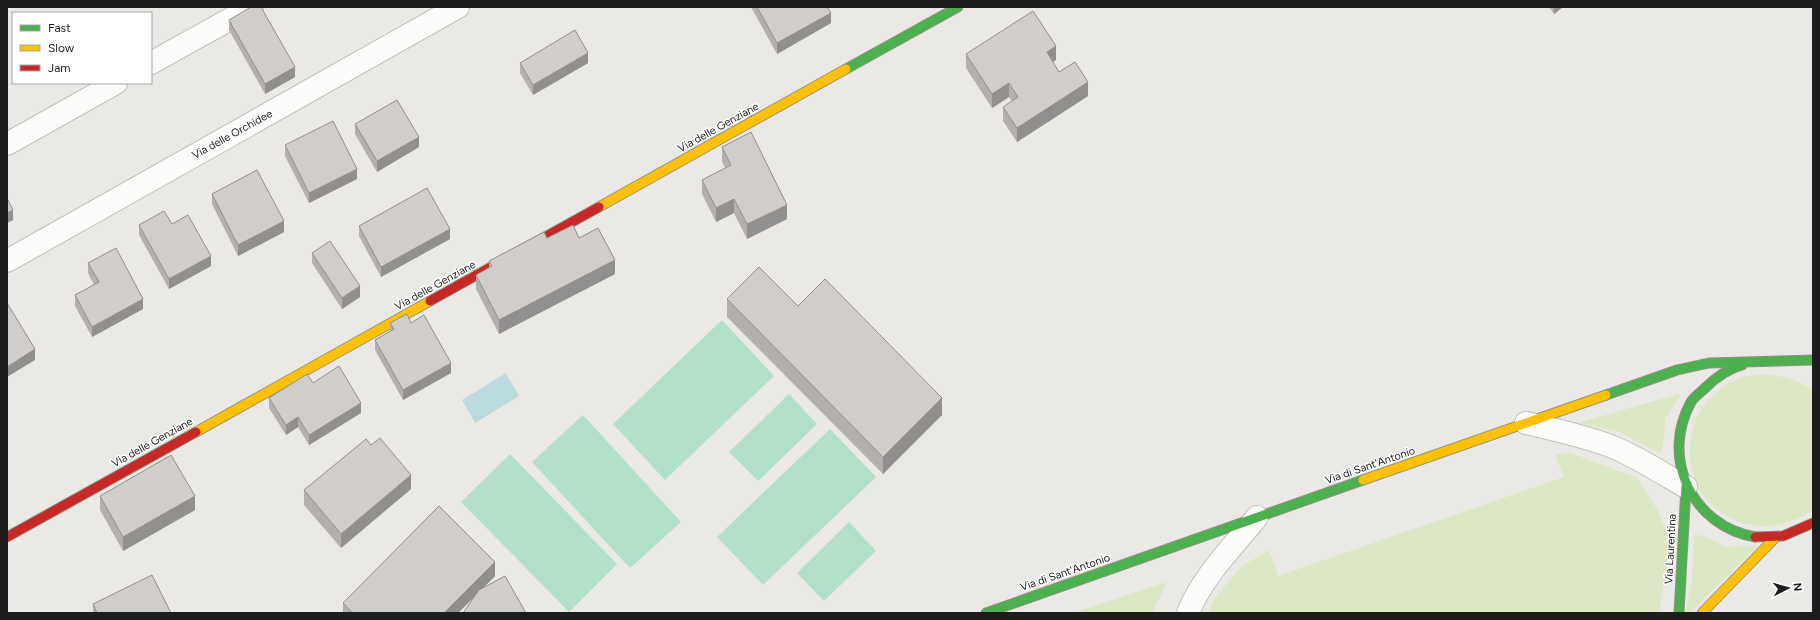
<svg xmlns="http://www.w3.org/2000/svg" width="1820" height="620" font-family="Figtree,sans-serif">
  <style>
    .grass { fill: #dce7c6 }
    .pitch { fill: #b3e0c8 }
    .water { fill: #bbdadd }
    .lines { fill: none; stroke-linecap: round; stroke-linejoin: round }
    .street-casing { stroke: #c1c0be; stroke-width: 24 }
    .fast-casing { stroke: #94937f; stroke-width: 11 }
    .slow-casing { stroke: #94937f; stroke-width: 11 }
    .jam-casing { stroke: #94937f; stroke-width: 11 }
    .street { stroke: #fcfcfb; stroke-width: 22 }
    .fast { stroke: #4caf50; stroke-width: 9 }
    .slow { stroke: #ffc107; stroke-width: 9 }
    .jam { stroke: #c62828; stroke-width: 9 }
    .wall { fill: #b3b0af }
    .shaded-wall { fill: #92908e }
    .building { fill: #d0cdcb; stroke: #92908e }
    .labels { text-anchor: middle; stroke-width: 3; stroke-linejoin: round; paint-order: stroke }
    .street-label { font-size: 11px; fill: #1d1d1d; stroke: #fff }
  </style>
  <rect width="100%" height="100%" fill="#ebe9e6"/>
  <g class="grass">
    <path d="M1762,374C1780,376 1799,378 1813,392V509C1760,551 1684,511 1690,444C1691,428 1697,414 1707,402C1715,393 1725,383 1738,379C1745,376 1754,375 1762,374Z"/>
    <polygon points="1682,393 1665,419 1664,439 1661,454 1618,431 1578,423"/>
    <polygon points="1568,452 1637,478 1659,512 1670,546 1659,613 1208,613 1214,599 1241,567 1269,550 1278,576 1564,477 1555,455"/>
    <polygon points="1694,534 1709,538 1726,547 1758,546 1689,613 1685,613 1692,581"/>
    <polygon points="1167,582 1152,613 1073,613"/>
  </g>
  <g class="pitch">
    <polygon points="722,320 774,376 665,480 613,424"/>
    <polygon points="789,394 817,424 758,481 729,452"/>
    <polygon points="583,415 681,522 630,568 532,462"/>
    <polygon points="830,429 876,477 763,585 717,537"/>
    <polygon points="510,454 617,564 569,612 461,502"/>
    <polygon points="849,522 876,551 824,601 797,573"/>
  </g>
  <polygon class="water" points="506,373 519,396 475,423 462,400"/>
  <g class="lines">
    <g class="street-casing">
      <g id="street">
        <polyline points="151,63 252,7"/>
        <polyline points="7,144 116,83"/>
        <polyline points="7,261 458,7"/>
        <path d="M1526,423C1555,430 1585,436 1613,447C1639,458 1662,473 1686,487"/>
        <path d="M1188,613C1202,577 1233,547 1257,517"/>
      </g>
    </g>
    <g class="fast-casing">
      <g id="fast">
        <polyline points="846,69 958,7"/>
        <path d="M1742,365C1727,369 1715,378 1704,389C1700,393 1694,397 1691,402C1660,458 1692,526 1755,537"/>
        <polyline points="1606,395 1677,370 1709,363 1813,360"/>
        <polyline points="986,613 1363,480"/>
        <polyline points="1679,613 1686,487"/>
      </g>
    </g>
    <g class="slow-casing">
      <g id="slow">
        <polyline points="599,207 846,69"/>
        <polyline points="196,432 430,301"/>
        <polyline points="1363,480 1606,395"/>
        <polyline points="1702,613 1775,538"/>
      </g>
    </g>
    <g class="jam-casing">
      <g id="jam">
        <polyline points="430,301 599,207"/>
        <polyline points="7,537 196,432"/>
        <polyline points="1755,537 1783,536 1813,523"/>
      </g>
    </g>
    <use href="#street" class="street"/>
    <use href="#fast" class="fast"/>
    <use href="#slow" class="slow"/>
    <use href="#jam" class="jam"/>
  </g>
  <g class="wall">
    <polygon points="751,7 827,7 831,23 777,54"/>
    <polygon points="1549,7 1563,7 1554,14"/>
    <polygon points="229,20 295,77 265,94 229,30"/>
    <polygon points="966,54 1056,60 1053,62 1059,72 1088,96 1017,142 1003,121 1003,107 1012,101 1009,97 992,108 966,68"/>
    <polygon points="520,63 588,63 533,95 520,73"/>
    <polygon points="355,124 419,147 377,172 355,134"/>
    <polygon points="285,145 357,179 309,203 285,156"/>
    <polygon points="722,147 787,219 747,239 734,213 716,222 702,194 702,180 725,168 722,161"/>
    <polygon points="212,194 284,232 238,256 212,204"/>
    <polygon points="172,224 211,266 169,289 139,235 139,225"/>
    <polygon points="359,226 450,239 381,277 359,236"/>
    <polygon points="547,238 579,238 615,274 499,334 476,289 476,275 489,268 489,261"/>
    <polygon points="312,253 360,297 342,309 312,263"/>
    <polygon points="88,263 143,309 92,337 75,306 75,295 94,285 88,273"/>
    <polygon points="727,299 798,306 942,415 883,474 727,317"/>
    <polygon points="390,323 411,323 451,373 403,400 375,350 375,340 390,331"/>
    <polygon points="313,383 361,413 309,445 298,427 286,435 269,408 269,398"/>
    <polygon points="371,445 411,489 341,548 304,505 304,490"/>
    <polygon points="100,496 195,510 123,551 100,510"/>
    <polygon points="495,576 458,613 343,613 343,603"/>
    <polygon points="93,604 171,613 93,613"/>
  </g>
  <g class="shaded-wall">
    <polygon points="1554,7 1563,7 1554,14"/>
    <polygon points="831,13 831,23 777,54 777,43"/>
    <polygon points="1056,46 1056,60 1047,66 1047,52"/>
    <polygon points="588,53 588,63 533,95 533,85"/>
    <polygon points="295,67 295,77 265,94 265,84"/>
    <polygon points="1088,82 1088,96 1017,142 1017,128"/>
    <polygon points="1009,83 1009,97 992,108 992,94"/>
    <polygon points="419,137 419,147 377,172 377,161"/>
    <polygon points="357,169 357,179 309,203 309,193"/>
    <polygon points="734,199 734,213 716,222 716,208"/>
    <polygon points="787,205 787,219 747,239 747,224"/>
    <polygon points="13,210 13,220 7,223 7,213"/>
    <polygon points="284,221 284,232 238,256 238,245"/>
    <polygon points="450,229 450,239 381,277 381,267"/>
    <polygon points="211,256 211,266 169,289 169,279"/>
    <polygon points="615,260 615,274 499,334 499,320"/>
    <polygon points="360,286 360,297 342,309 342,298"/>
    <polygon points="143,299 143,309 92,337 92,327"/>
    <polygon points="35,349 35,360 7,377 7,367"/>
    <polygon points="451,363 451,373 403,400 403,390"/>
    <polygon points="942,398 942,415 883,474 883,457"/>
    <polygon points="361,403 361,413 309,445 309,435"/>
    <polygon points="298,417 298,427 286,435 286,425"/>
    <polygon points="411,475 411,489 341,548 341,534"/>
    <polygon points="195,496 195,510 123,551 123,537"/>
    <polygon points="495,562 495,576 458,613 444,613"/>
  </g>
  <g class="building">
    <polygon points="251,7 261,7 295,67 265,84 229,20"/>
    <polygon points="757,7 827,7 831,13 777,43"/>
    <polygon points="1033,11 1056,46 1047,52 1059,72 1075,62 1088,82 1017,128 1003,107 1018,97 1009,83 992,94 966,54"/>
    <polygon points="575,30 588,53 533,85 520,63"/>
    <polygon points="397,100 419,137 377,161 355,124"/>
    <polygon points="333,121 357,169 309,193 285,145"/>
    <polygon points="751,132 787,205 747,224 734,199 716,208 702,180 731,165 722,147"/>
    <polygon points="257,170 284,221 238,245 212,194"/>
    <polygon points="427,188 450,229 381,267 359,226"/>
    <polygon points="7,198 13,210 7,213"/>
    <polygon points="164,211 172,224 188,215 211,256 169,279 139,225"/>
    <polygon points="573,225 579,238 598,228 615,260 499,320 476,275 492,266 489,261 544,232 547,238"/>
    <polygon points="330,241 360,286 342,298 312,253"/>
    <polygon points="116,248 143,299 92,327 75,295 99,282 88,263"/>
    <polygon points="759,267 798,306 825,279 942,398 883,457 727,299"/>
    <polygon points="7,303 35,349 7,367"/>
    <polygon points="407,314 411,323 424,315 451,363 403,390 375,340 394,329 390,323"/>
    <polygon points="339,366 361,403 309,435 298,417 286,425 269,398 307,374 313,383"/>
    <polygon points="380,438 411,475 341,534 304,490 366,439 371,445"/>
    <polygon points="171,455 195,496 123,537 100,496"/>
    <polygon points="439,506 495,562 444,613 353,613 343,603"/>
    <polygon points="152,575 171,613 97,613 93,604"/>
    <polygon points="505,576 526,613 463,613 479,590"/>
  </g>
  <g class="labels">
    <g class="street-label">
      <text transform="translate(718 127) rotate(-29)" y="4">Via delle Genziane</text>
      <text transform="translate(232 134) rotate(-29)" y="4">Via delle Orchidee</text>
      <text transform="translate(435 285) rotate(-29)" y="4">Via delle Genziane</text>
      <text transform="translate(152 442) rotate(-29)" y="4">Via delle Genziane</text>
      <text transform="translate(1370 465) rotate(-19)" y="4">Via di Sant'Antonio</text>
      <text transform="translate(1670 549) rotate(-87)" y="4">Via Laurentina</text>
      <text transform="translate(1065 572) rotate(-19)" y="4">Via di Sant'Antonio</text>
    </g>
  </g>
  <rect width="1820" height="620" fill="none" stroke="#1d1d1d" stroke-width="16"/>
  <rect x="12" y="12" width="140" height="72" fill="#ffffff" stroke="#a5a5a5"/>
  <rect x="20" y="25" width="20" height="6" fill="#4caf50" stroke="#a5a5a5"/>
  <text x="48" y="32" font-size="12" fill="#1d1d1d">Fast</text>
  <rect x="20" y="45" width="20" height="6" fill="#ffc107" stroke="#a5a5a5"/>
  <text x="48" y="52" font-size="12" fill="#1d1d1d">Slow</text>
  <rect x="20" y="65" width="20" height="6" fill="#c62828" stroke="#a5a5a5"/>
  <text x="48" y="72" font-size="12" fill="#1d1d1d">Jam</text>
  <g transform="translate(1788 588) rotate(84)" stroke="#ffffff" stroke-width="3" paint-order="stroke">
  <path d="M0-3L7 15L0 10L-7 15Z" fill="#1d1d1d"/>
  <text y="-6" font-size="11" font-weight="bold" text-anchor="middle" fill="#1d1d1d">N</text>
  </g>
</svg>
